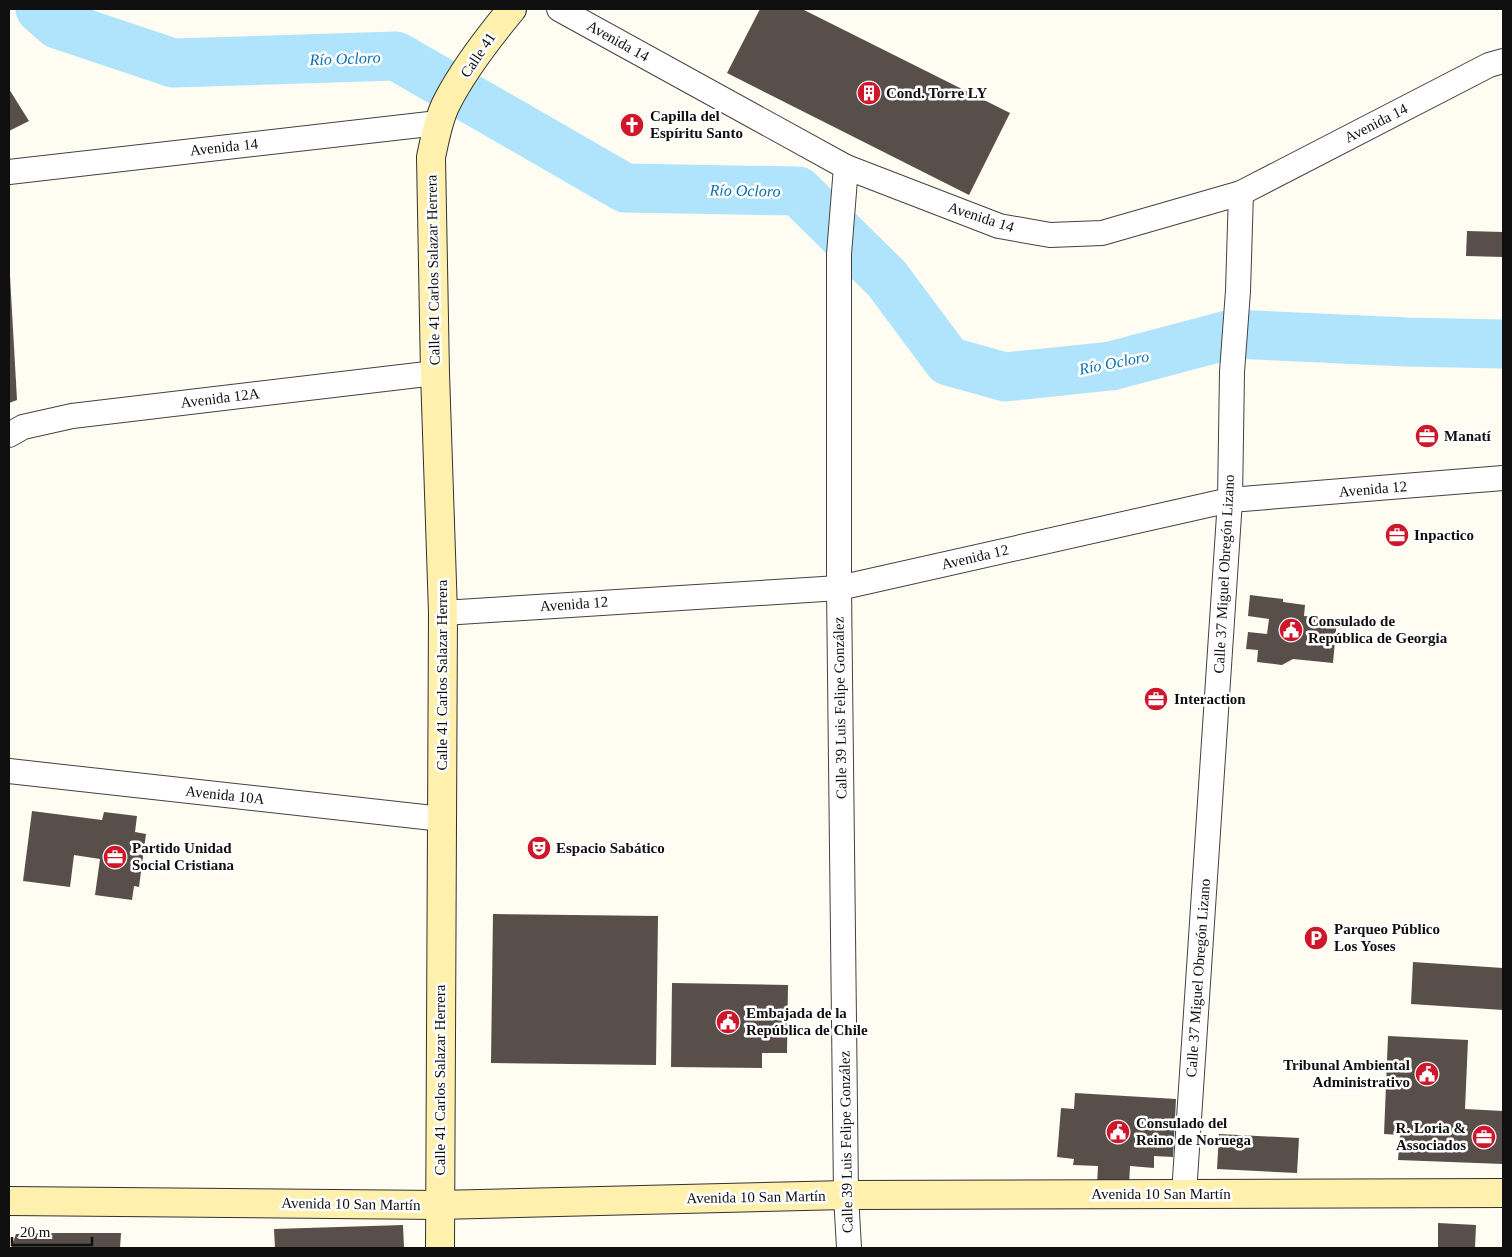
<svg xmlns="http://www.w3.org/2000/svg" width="1512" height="1257" font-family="Georgia,serif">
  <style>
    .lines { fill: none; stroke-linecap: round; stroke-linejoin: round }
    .river { stroke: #b0e4fc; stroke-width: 49 }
    .building { fill: #594f4a }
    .street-casing { stroke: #424242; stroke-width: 26 }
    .secondary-casing { stroke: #313131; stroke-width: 30 }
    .street { stroke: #fff; stroke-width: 24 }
    .secondary { stroke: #fff1ad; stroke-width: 28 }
    .labels { text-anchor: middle; stroke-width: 5; stroke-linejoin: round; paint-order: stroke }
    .street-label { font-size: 15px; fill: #0f0f0f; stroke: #fff }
    .poi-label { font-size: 15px; font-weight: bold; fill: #0f0f0f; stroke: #fff; text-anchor: start }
    .water-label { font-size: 16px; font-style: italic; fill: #0a71b0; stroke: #fff }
  </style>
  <rect width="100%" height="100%" fill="#fffcf2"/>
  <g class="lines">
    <polyline class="river" points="40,9 57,24 173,63 396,56 625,188 798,191 887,279 948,361 1005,377 1111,366 1232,334 1407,342 1503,344"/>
  </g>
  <g class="building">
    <polygon points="760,9 802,9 1010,113 969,195 727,73"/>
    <polygon points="9,89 29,121 9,131"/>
    <polygon points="1467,231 1503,232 1503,257 1466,256"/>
    <polygon points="9,276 10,276 17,400 9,403"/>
    <polygon points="1250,595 1283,599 1283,602 1305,605 1304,616 1337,619 1333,663 1293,659 1282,665 1257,662 1258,650 1246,649 1248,632 1267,634 1269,619 1248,616"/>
    <polygon points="32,811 102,820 104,812 137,816 135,832 146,834 139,887 134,886 132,900 95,895 100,859 74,855 70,887 23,881"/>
    <polygon points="493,914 658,916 656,1065 491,1063"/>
    <polygon points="1413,962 1503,968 1503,1010 1411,1004"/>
    <polygon points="672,983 788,985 787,1053 762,1053 762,1068 671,1067"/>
    <polygon points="1388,1036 1468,1040 1465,1109 1503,1111 1503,1164 1398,1160 1400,1135 1384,1134"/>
    <polygon points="1075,1093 1176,1099 1173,1157 1154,1156 1154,1168 1130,1166 1129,1186 1097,1185 1098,1166 1073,1165 1074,1159 1057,1157 1061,1108 1074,1109"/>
    <polygon points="1219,1134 1299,1138 1297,1173 1217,1169"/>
    <polygon points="1438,1223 1476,1225 1475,1248 1438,1248"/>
    <polygon points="403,1225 404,1248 275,1248 274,1229"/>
    <polygon points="58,1233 121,1233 120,1248 11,1248 16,1234"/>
  </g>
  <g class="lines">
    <g class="street-casing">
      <g id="street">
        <polyline points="559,9 846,167 999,226 1050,235 1102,233 1241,193 1489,65 1503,61"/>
        <polyline points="846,167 839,254 839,588 846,1195 849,1248"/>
        <polyline points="9,172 438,123"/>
        <polyline points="9,435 23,427 72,416 435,373"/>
        <polyline points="443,613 839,588 1230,500 1503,478"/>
        <polyline points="9,771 442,819"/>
        <polyline points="1184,1194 1230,500 1232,372 1238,291 1241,193"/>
      </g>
    </g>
    <g class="secondary-casing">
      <g id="secondary">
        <polyline points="9,1201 439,1205 846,1195 1503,1193"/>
        <path d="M440,1248L443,613L435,373L431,157C435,139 438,120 446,104C463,70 488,38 512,9"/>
      </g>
    </g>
    <use href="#street" class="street"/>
    <use href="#secondary" class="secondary"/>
  </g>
  <defs>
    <g id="building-disc" transform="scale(1.25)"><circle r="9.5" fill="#cf172b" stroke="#fff"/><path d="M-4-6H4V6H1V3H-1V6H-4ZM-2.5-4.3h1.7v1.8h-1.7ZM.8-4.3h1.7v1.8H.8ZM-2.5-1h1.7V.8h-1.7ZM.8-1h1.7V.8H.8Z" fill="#fff"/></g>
    <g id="church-disc" transform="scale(1.25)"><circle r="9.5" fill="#cf172b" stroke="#fff"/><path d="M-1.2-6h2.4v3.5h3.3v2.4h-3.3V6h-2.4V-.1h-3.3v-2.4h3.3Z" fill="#fff"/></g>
    <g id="office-disc" transform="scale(1.25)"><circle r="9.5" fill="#cf172b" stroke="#fff"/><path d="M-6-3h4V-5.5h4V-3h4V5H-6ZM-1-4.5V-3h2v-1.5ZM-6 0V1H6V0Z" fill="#fff"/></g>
    <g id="civic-disc" transform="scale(1.25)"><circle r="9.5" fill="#cf172b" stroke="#fff"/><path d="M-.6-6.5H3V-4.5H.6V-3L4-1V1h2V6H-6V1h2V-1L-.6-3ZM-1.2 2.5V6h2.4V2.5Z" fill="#fff"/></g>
    <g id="theatre-disc" transform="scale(1.25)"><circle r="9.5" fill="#cf172b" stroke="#fff"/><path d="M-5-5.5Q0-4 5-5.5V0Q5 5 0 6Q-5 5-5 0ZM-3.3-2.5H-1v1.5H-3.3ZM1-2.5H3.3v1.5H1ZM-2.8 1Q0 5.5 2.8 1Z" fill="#fff"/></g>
    <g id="parking-disc" transform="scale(1.25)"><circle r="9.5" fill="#cf172b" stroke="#fff"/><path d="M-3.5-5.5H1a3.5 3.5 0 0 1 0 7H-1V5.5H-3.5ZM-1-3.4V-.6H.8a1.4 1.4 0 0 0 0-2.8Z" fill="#fff"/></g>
  </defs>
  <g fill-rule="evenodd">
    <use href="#building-disc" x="869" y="93"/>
    <use href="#church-disc" x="632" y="125"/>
    <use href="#office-disc" x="1427" y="436"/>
    <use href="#office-disc" x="1397" y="535"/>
    <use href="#civic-disc" x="1291" y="630"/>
    <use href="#office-disc" x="1156" y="699"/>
    <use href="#theatre-disc" x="539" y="848"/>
    <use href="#office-disc" x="115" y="857"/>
    <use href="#parking-disc" x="1316" y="938"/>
    <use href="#civic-disc" x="728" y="1022"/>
    <use href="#civic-disc" x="1427" y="1074"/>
    <use href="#civic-disc" x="1118" y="1132"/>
    <use href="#office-disc" x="1484" y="1137"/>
  </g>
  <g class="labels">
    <g class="street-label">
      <text transform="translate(618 41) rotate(29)" y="5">Avenida 14</text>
      <text transform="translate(478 55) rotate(-56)" y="5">Calle 41</text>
      <text transform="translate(1376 123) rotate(-27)" y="5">Avenida 14</text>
      <text transform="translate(224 147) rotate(-6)" y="5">Avenida 14</text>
      <text transform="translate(981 217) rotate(18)" y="5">Avenida 14</text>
      <text transform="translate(433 270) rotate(-91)" y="5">Calle 41 Carlos Salazar Herrera</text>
      <text transform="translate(220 398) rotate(-7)" y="5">Avenida 12A</text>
      <text transform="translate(1373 489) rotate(-5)" y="5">Avenida 12</text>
      <text transform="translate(975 557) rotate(-13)" y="5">Avenida 12</text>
      <text transform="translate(1224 574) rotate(-87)" y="5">Calle 37 Miguel Obregón Lizano</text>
      <text transform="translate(574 604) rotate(-4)" y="5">Avenida 12</text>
      <text transform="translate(442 675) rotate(-90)" y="5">Calle 41 Carlos Salazar Herrera</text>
      <text transform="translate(840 708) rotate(-91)" y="5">Calle 39 Luis Felipe González</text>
      <text transform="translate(225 795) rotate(6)" y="5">Avenida 10A</text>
      <text transform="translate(1198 978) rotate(-86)" y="5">Calle 37 Miguel Obregón Lizano</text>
      <text transform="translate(440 1080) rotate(-90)" y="5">Calle 41 Carlos Salazar Herrera</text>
      <text transform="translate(846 1142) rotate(-91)" y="5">Calle 39 Luis Felipe González</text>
      <text x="1161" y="1199">Avenida 10 San Martín</text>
      <text transform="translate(756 1197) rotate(-1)" y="5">Avenida 10 San Martín</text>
      <text transform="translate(351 1204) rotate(1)" y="5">Avenida 10 San Martín</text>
    </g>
    <g class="poi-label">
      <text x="886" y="98">Cond. Torre LY</text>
      <text x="650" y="121">Capilla del<tspan x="650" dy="17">Espíritu Santo</tspan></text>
      <text x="1444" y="441">Manatí</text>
      <text x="1414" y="540">Inpactico</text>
      <text x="1308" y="626">Consulado de<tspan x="1308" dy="17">República de Georgia</tspan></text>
      <text x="1174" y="704">Interaction</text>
      <text x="132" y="853">Partido Unidad<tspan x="132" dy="17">Social Cristiana</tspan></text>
      <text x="556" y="853">Espacio Sabático</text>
      <text x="1334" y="934">Parqueo Público<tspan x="1334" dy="17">Los Yoses</tspan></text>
      <text x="746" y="1018">Embajada de la<tspan x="746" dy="17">República de Chile</tspan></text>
      <text x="1410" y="1070" text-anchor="end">Tribunal Ambiental<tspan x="1410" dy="17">Administrativo</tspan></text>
      <text x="1136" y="1128">Consulado del<tspan x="1136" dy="17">Reino de Noruega</tspan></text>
      <text x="1466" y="1133" text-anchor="end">R. Loria &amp;<tspan x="1466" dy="17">Associados</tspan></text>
    </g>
    <g class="water-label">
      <text transform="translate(345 58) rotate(-2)" y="6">Río Ocloro</text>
      <text transform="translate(745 190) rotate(1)" y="6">Río Ocloro</text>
      <text transform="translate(1114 362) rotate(-11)" y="6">Río Ocloro</text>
    </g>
  </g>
  <rect width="1512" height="1257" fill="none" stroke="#0f0f0f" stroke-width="20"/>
  <path d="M12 1237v8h80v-8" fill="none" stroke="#0f0f0f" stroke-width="2.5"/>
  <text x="20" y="1237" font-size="15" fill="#0f0f0f" stroke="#ffffff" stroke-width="4" paint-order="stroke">20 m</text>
</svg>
